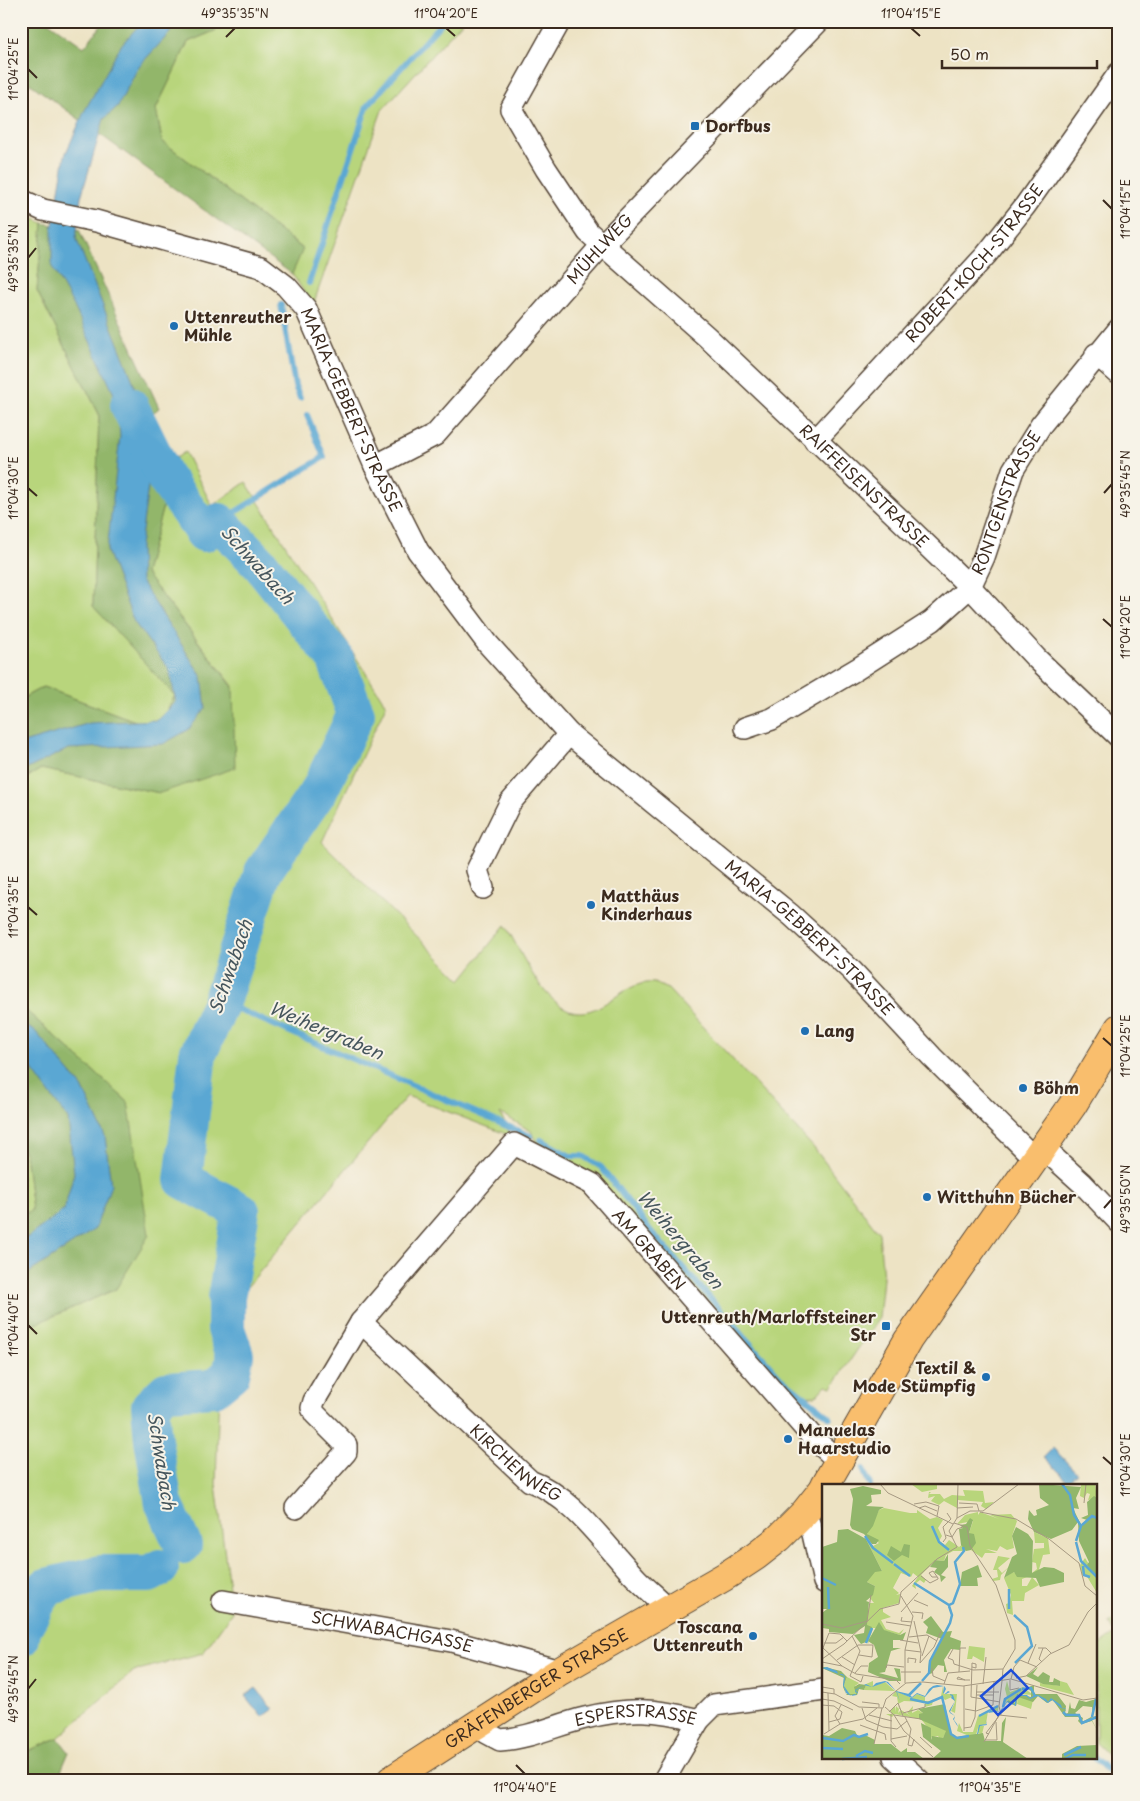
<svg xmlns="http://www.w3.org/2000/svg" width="1140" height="1801" font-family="'Playpen Sans',sans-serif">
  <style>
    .green { fill: #b8d57b; stroke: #7a804c }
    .forest { fill: #92b66b; stroke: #667044 }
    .water { fill: #5aa7d3; stroke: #4a6878 }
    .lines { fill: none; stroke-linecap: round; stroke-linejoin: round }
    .stream { stroke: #5aa7d3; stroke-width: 6 }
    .river { stroke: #5aa7d3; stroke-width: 38 }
    .minor-casing { stroke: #564637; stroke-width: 24 }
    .major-casing { stroke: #564637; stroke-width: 30 }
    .minor { stroke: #fff; stroke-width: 21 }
    .major { stroke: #f9be6d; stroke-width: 28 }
    .ticks { fill: none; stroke: #3b2a1e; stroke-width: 2 }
    .poi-dot { fill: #1f6fb2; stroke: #f7f3e8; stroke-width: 2 }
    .labels { text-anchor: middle; stroke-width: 4; stroke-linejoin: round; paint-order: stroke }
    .poi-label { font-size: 16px; font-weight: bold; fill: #3b2a1e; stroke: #f7f3e8; text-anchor: start }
    .street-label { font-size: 16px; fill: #3b2a1e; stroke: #f7f3e8 }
    .water-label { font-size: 18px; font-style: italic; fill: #46565d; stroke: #f7f3e8 }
    .inset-river { fill: none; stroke: #5aa7d3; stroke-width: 2.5 }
    .inset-road { fill: none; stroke: #a69982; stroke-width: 1 }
    .view { fill: #1d4ed8; fill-opacity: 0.15; stroke: #1d4ed8; stroke-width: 2.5 }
    .inset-edge { fill: none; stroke: #3b2a1e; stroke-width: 2.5 }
    .neatline { fill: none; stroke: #3b2a1e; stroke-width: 2 }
    .ticks-label { font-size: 12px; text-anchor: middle; fill: #3b2a1e }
  </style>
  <rect width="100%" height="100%" fill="#f7f3e8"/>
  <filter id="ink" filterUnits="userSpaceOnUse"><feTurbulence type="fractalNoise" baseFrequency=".02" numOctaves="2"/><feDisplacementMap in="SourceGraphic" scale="10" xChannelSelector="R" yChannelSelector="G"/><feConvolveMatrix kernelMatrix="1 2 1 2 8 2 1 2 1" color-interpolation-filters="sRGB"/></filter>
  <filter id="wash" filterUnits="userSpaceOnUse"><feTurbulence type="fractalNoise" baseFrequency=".0096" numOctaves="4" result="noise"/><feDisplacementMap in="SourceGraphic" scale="20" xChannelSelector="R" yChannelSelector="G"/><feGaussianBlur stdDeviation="1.12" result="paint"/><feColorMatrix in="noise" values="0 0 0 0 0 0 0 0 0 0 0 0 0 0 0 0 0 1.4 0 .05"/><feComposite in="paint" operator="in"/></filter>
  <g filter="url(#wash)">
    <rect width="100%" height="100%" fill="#ede3c4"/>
    <g class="green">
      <polygon points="238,21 463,21 382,110 313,305 292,274 302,248 162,141 156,109 188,42"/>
      <polygon points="21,213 43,223 37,291 99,414 93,606 175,695 157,729 43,687 21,699"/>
      <path d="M185,452L212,506L246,482L386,705L322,842L461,980L505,925C519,948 535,986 556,1002C594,1034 618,979 654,983C658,984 664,988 668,989L814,1148L879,1233L883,1278L879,1318L832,1387L826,1385L816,1396L792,1397L776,1383L704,1301L539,1149L531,1131L500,1113L511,1136L407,1096L221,1318L216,1484L232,1612L203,1653L134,1671L58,1738L21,1754V1330L116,1289L128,1102L21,1006V781L41,769L160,793L233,686L145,573L176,458Z"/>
      <polygon points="21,1148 25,1153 32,1210 21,1215"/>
      <polygon points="1119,1619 1119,1765 1096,1743 1096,1647 1115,1634 1110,1623"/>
    </g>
    <g class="forest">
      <polygon points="21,21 47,21 84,47 105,21 238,21 188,42 156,109 162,141 303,249 292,274 21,77"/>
      <polygon points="43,223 79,230 159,408 150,415 176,458 145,573 233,687 235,768 160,793 41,769 21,781 21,699 43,687 157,729 175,696 93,606 99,414 37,291"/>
      <polygon points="21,1006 128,1102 149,1235 116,1289 21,1330 21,1215 32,1210 25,1153 21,1148"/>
      <polygon points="58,1738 69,1752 57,1780 21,1780 21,1754"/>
    </g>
    <g class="water">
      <polygon points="143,21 181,21 139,66 118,106 104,119 81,197 76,238 133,381 145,430 150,472 140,546 141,581 202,677 206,708 188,730 163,744 68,749 21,772 21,745 23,743 90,723 157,720 176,702 169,669 134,622 107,551 120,436 117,401 74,306 52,267 52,231 65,155 85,110 122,44"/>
      <polygon points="21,1024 35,1031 82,1087 105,1136 111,1185 95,1229 21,1278 21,1242 64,1210 74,1173 68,1119 25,1060 21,1058"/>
      <polygon points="1053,1448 1077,1473 1068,1481 1044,1457"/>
      <polygon points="256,1688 273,1709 262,1717 245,1696"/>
    </g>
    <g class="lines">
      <g class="stream">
        <polyline points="309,283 367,106 443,21"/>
        <polyline points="281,305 295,386 300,398"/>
        <polyline points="219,522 324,457 307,415"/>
        <polyline points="221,1002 530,1136"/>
        <polyline points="541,1140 570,1156 583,1156 601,1167 654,1235 780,1377 830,1417"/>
        <polyline points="863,1469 870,1485"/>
        <polyline points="1094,1757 1117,1780"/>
      </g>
      <g class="river">
        <polyline points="129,405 164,476 204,533 219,522 261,565 335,658 356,714 320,789 263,872 221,1002 198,1054 183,1180 241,1211 226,1298 226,1329 235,1355 231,1374 214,1388 166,1391 150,1406 153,1440 164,1504 183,1545"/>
        <polyline points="21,1638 22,1629 46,1587 100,1574 149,1574 160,1568"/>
      </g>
    </g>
  </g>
  <g filter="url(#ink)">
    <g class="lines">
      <g class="minor-casing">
        <g id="minor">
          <path id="s1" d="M560,21L511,109L546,169L588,232L706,336L910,529L970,587L1036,658L1119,737"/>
          <path id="s2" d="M21,200L43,210L96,221L261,267L286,286L306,309L375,466L418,551L488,644L569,734L791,915L852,971L932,1057L1034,1158"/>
          <polyline points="1096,354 1119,374"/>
          <path id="s3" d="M815,441L986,255L1025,206L1119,73"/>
          <path id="s4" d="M375,466L435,435L603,244L819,21"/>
          <path id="s5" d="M745,728L772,719L857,669L932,621L970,587L984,557L1013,470L1041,425L1119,329"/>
          <polyline points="483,888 477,870 510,803 569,734"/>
          <polyline points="1042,1147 1082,1183 1119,1222"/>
          <path id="s6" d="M361,1322L530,1481C574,1497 605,1546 637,1579C647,1589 658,1598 668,1608"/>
          <path id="s7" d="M296,1508L346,1452V1445L315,1414L312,1408L314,1401L361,1322L514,1144L592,1184L816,1441L840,1462"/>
          <polyline points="805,1512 813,1534 824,1582"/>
          <path id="s8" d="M223,1601L451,1641L560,1671"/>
          <path id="s9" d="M479,1724L487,1733L500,1740C530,1738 556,1725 585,1718C629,1707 656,1709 699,1720"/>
          <polyline points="894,1757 919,1780"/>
          <polyline points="664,1780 699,1720 714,1705 824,1690"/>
        </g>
      </g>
      <g class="major-casing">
        <g id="major">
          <polyline points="825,1485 908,1340 1072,1106 1119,1028"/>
          <path id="s10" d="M391,1780L560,1671L724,1577L756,1556L779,1538L805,1512L824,1488"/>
        </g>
      </g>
      <use href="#minor" class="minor"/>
      <use href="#major" class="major"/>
    </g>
  </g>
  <path class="ticks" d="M446,28L455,36M911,28L920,36M226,37L235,28M28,69L37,78M1103,200L1112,209M28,258L36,248M28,488L37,496M1104,493L1112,484M1103,619L1112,627M28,907L37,915M1103,1038L1112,1046M1104,1208L1112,1199M28,1325L37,1334M1103,1457L1112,1465M28,1689L36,1679M516,1765L525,1774M981,1765L990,1774"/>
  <g class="poi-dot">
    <rect x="690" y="121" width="10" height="10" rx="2.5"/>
    <circle cx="174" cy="326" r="5"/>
    <circle cx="591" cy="905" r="5"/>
    <circle cx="805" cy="1031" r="5"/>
    <circle cx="1023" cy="1088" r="5"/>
    <circle cx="927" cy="1197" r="5"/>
    <rect x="881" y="1321" width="10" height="10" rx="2.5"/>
    <circle cx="986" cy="1377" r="5"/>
    <circle cx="788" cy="1439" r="5"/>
    <circle cx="753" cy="1636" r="5"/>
  </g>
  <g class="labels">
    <g class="poi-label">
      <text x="705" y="132">Dorfbus</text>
      <text x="184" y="323">Uttenreuther<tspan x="184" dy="18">Mühle</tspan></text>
      <text x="601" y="902">Matthäus<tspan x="601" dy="18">Kinderhaus</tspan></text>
      <text x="815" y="1037">Lang</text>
      <text x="1033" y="1094">Böhm</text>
      <text x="937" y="1203">Witthuhn Bücher</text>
      <text x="876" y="1323" text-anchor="end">Uttenreuth/Marloffsteiner<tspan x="876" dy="18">Str</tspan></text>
      <text x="976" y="1374" text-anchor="end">Textil &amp;<tspan x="976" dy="18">Mode Stümpfig</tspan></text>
      <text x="798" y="1436">Manuelas<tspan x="798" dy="18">Haarstudio</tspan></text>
      <text x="743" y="1633" text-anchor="end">Toscana<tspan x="743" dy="18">Uttenreuth</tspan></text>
    </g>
    <g class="street-label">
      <text dy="6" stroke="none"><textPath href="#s4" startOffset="316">MÜHLWEG</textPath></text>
      <text dy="6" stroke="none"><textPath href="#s3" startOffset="239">ROBERT-KOCH-STRASSE</textPath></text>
      <text dy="6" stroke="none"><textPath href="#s2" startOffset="422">MARIA-GEBBERT-STRASSE</textPath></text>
      <text dy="6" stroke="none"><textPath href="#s1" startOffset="621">RAIFFEISENSTRASSE</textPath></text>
      <text dy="6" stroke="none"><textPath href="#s5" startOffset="359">RÖNTGENSTRASSE</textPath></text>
      <text dy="6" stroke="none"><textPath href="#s2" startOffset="1131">MARIA-GEBBERT-STRASSE</textPath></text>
      <text dy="6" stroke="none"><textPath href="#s7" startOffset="641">AM GRABEN</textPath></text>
      <text dy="6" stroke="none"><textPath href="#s6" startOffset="210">KIRCHENWEG</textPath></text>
      <text dy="6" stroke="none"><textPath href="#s8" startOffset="172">SCHWABACHGASSE</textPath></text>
      <text dy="6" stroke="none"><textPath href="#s10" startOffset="172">GRÄFENBERGER STRASSE</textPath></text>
      <text dy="6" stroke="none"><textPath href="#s9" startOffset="166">ESPERSTRASSE</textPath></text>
    </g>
    <g class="water-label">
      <text transform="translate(257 565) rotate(48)" y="6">Schwabach</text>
      <text transform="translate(231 967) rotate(-71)" y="6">Schwabach</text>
      <text transform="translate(326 1031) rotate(23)" y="6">Weihergraben</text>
      <text transform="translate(680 1240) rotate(50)" y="6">Weihergraben</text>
      <text transform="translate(161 1461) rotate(81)" y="6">Schwabach</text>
    </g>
  </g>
  <g transform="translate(822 1484)">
    <rect width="275" height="275" fill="#ede3c4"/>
    <path d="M89,0H115V5L100,8ZM259,0H273L275,14L266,16L268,10L265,9L262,14L258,12ZM141,6L161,7L163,19L172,18L164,25L159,22L161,18L136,16L135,24L122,17L117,21L109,17L113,12L106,14L107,8H109L107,10H118L122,15L130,11L143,12ZM62,24L88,29H95V26L108,35L115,33L121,36L116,44L120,52L117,57L123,61L127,56L137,63L141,60L144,67H131L124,71L122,77L114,76L99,91L104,96L102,99L98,96L93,100L94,105L90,102L96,93L91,89L89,93L79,89L71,104L77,109L74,111L78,110L77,119L61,124V128L69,133L59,136L64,145L77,149L82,145L78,151L60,146L61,144H51L46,160L44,132L48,119H52L48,114L53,102L45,98L47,94L37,90L40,86L60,87L43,53L51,62L57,59L45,50L57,26ZM156,28V31L158,28L177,35L168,31L189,30L195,37L190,52L192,64L185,66L178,62L175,67L164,65L175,69H163L160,74L149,66L152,55L147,49L151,37L135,40L143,31ZM212,48L226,54L228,70L221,71L216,89H210L215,85L214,79L210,78L212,65L222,64V59H213ZM176,72L188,74L176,84L180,89L190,80L179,91L178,96L171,97L170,95L176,93L175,86H171ZM263,74L275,93V109L264,91H260L258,81ZM191,88L205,93L200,95V102H205L210,93L217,101L203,109L202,117H190L191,131L185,129L184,120L187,119L189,111L182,94ZM147,162L163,164L162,178L151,172L150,175H145ZM25,193L37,199L33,202L34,210H25L22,201ZM51,197V202L63,198L73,207L42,206L44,200ZM185,197L188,208L201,203L211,211L196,210L194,221L186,216L181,221L185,213L183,205ZM238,197L245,199L252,211L218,202V199L238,202ZM121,202L122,210H135L133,229L129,227L133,218L130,213L123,216L119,212ZM74,207L90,214L95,210L103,213V217H111L110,221L103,223V218L82,217L76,220L78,225H77L76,229L79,226L89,232L85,229L91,222L90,229L96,226L101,229L97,235L73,230L70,233L64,230H70L68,227L73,222L74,228V222L77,225L75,213L70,212ZM196,213L211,216L209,225L195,220ZM177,221L176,227H166L164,240L157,242H162L160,250L156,249V244L154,251L147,252L135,247L137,239L141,248H151L156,232ZM99,235L125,247L119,257L116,252L107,254L106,244Z" fill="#b8d57b"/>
    <path d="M217,0L259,3L254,14L257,25L251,24L259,41L265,36L259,34L266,31L265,18L272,12L275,14V93L265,81L267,78L257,57L256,38L250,46L229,55L212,48L206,35L207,26L212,32L215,31L214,26L227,21L218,14ZM41,2L59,6V10L49,11L50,18L44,22L62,23L57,26L51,42L45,50L57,56L54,60H50L42,50L30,45L28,41L31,15L28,5ZM148,34L151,36L147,49L152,50L154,59L149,66L144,67L139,61L137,45L141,44L138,41L144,40ZM194,43L206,50L211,57L210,89L222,83L232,84L242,89V98L218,103L214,94L195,93L192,88L182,94L190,73L195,70L190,52ZM26,45L44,55L60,87L53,88L45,98L53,102L51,111L44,117L47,118L45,141L50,143L44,158L39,160L32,151L42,149L43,142L31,150L7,148V145L0,144V129L5,125H0V63L15,58L16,46ZM82,60L88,61L87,74L80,71L72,77L65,71L69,62L79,68ZM126,70V83L119,91L124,93L119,98L118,92L112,88L115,84L108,83L113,76L122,77ZM156,81L160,93L155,94L156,102H138L140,88ZM109,132L121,148L130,147L128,153L139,157L138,166L129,165L122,176L125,188H122V182L116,181L109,190L106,188L107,178L120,155L104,149L106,143L101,138ZM57,138L62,146L78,151L84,148L81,156H71V164H79L69,167L63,188L57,189L76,194L72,184L78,185L79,197H67L46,188L47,179L56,173L52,161L46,157ZM2,183L19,187L25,193L22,201L24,210H34L32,203L37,200L44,201L42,206L37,205L35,211H25L24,210L21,203L22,194L0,184ZM216,183L211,190L216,193L221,188L228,192L227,198H231L232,194L238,197V202L221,200L204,192ZM212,201V210H235L244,222L243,230L246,229L248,218L249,224L253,225L257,216L264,218L274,215L271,231L270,223L261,222L253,229L261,234L260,238L269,233L275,232L269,234L275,246L270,237L259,240L256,237L258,233H243L231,216L225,219L216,212L211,218L196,213L194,222L185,218L179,227L186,216L194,220L195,210L209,213V207L204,204ZM123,220L128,248L134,253L161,249L163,257H179L180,239L184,233L181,258L206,275H110L119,267L101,253L99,239L109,244V256L110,252L121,254L124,247L97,235V230L101,229L96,225ZM20,244L33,247L36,253L43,251L53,256L52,260H69L79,268L85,264V268H93L102,275H0V251L7,252ZM275,261V275H240V270L255,262Z" fill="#92b66b"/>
    <path d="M5,183L15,187L16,190H20L22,191L23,194L22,202L29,212L32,210L35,211L36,209L33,208V206L42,201L44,200L50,203L54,199L63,197L66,198L74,207L87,210L90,213L95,209L103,212L107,205L111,202L115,201L122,202L123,203L124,205L122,209L123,210L126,207L128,208V210L131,211L133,217L128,228L133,232L132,236L135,240L136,243L134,249L139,251L155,250L157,241L165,240L163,235L166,229L168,227H178L185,217L193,221V214L195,211H205L208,214L213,211H216L224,215L226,218L229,214L239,221L240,224H243L244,226L241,230L244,225L239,224L230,216L226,219L216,212L208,215L204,212H195L194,222L185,218L179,227L166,229L163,235L165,241L158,242L156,250L139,251L134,249L136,243L131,235L133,232L128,229L127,227L133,217L129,214L130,212L128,211V208L124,210L121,209L122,202L111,204L103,213L95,210L90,214L75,208L78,218L74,207L64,198L50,203L42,201L33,207L36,208L35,211L29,212L24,209L21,201L22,192L0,184Z" fill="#5aa7d3"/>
    <path class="inset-river" d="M240,0L248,11L252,31L259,42L254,57M260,41L270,32L275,34M110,42L117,58L127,66M43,52L51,64L71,79M254,58L259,77L275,93M72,80L88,92M261,82L262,91L268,93M0,94L14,101M92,99L127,121L131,119L138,100L133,78L142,67L141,63M6,103L7,125M187,105V125M192,131L205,143L210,162L193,179M44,159L50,144M100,197L107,189L108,177L128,139L130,131L127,122M200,205L209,204L213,212M87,211L99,199M88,215L106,219L120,213L129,250L135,254L147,252M181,223L183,215L199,205M241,228L244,231H257L260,239L275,233M157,232L176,222M270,233L274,215M1,254L21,257L32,251L37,253L46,250M0,264L21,265M242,271L259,263M34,272L43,267L51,269M20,275L45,273M243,275L251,271H264"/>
    <path class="inset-road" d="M58,0L66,9L131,40M137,19L155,20L157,27M262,19L264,0M92,20L104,18L117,22L115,32M97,24L103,22L115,27M135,24L151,23M158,28L194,35L227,55L257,79L263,102L275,112M135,34L148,27H161L197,0M132,39L145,43L148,62L174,101L193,156V165L181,185L180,197M124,51L130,53L135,45L141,43M121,58L124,54L121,43L129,35L125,29M99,92L108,99L116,95V94L111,87L107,89L110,93H115M79,112L91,132L83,166V199M92,116L106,122M79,128L96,109M90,128L101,129L100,135M80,133L79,137L90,138M92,137L99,168L98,179M64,138L89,142M0,140L20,144L45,137L49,111M30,152L38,167L28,192L39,198L41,192M87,153L105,151L115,157M78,156L96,159M2,159H14L22,153M0,163L20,182L34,190L74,196L78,200M1,164L7,149L18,150L25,157M216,164H224L229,169M131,165L126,174L131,176M83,166L99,168M100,172L107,152M20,173L33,181M0,175L22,160L58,125L77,120L79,108L115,75L135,63L127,47L135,34L136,0M15,176L36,161H51L50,173L37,171M131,176L132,180L151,186L181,185M0,178L20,182M220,178L217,175L221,164M86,179V174L94,175L93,179M98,179L112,163L119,147M206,179L214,160M150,183L154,184V180L150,179L149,213L178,218M64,184L65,181L82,183M110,184L111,192L123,197M79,188H99M137,188L138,164H144M33,189L39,182H46M194,194L204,192L228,170L247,161L266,128L275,119M189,195L192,183L198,176L215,183M143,196L136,193L135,195L143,196H148M188,196V206L197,204M122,200L126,189L148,187M161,200L164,173M0,203L12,205V210M0,208L13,210L37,223L61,224L64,215L84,199L101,198L141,202L189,195L261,216L275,214M154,208H177M6,209L7,247M154,211H172M0,215L12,217L31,226M40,218L57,220V223M0,221L12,222L20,228L18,235L7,238M63,223L72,231L99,235M40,224L44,236L61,243L75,245L85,237M143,225L154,227L171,221L172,198M67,228L76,219L81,232M81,229L103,223V220M69,230V257L74,263M47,231L70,237M72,231L82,247L111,273M179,231L177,222L180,197M83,233L89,245L86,261L90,262L92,255M18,240L13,232L19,221M38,241L63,250L64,256M142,244L149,243L153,233L155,201M142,247V202M2,250L18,240L41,235L55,224M167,250L164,249L177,232M98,253L110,264M69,255L85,252M163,256H175L174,238M162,258L177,231L205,234M52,260L60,224"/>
    <path class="view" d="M189,186L206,204L176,231L159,212Z"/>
    <rect width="275" height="275" class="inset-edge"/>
  </g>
  <rect width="1140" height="1801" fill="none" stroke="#f7f3e8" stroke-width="55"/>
  <path d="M942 60v8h155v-8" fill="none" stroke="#3b2a1e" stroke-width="2.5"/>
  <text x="950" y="60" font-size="15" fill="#3b2a1e" stroke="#f7f3e8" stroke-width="4" paint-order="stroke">50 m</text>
  <rect x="28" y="28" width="1084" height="1746" class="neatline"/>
  <g class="ticks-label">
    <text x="235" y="18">49°35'35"N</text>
    <text x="446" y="18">11°04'20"E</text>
    <text x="911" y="18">11°04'15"E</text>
    <text transform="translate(14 69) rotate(-90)" y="4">11°04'25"E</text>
    <text transform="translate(1126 209) rotate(-90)" y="4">11°04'15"E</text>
    <text transform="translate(14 258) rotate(-90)" y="4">49°35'35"N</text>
    <text transform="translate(1126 484) rotate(-90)" y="4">49°35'45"N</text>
    <text transform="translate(14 488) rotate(-90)" y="4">11°04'30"E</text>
    <text transform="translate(1126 627) rotate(-90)" y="4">11°04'20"E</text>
    <text transform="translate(14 907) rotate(-90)" y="4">11°04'35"E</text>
    <text transform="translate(1126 1046) rotate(-90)" y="4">11°04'25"E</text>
    <text transform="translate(1126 1199) rotate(-90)" y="4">49°35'50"N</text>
    <text transform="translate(14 1325) rotate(-90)" y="4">11°04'40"E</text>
    <text transform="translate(1126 1465) rotate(-90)" y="4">11°04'30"E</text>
    <text transform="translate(14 1689) rotate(-90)" y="4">49°35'45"N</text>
    <text x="525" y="1792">11°04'40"E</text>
    <text x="990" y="1792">11°04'35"E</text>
  </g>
</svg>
